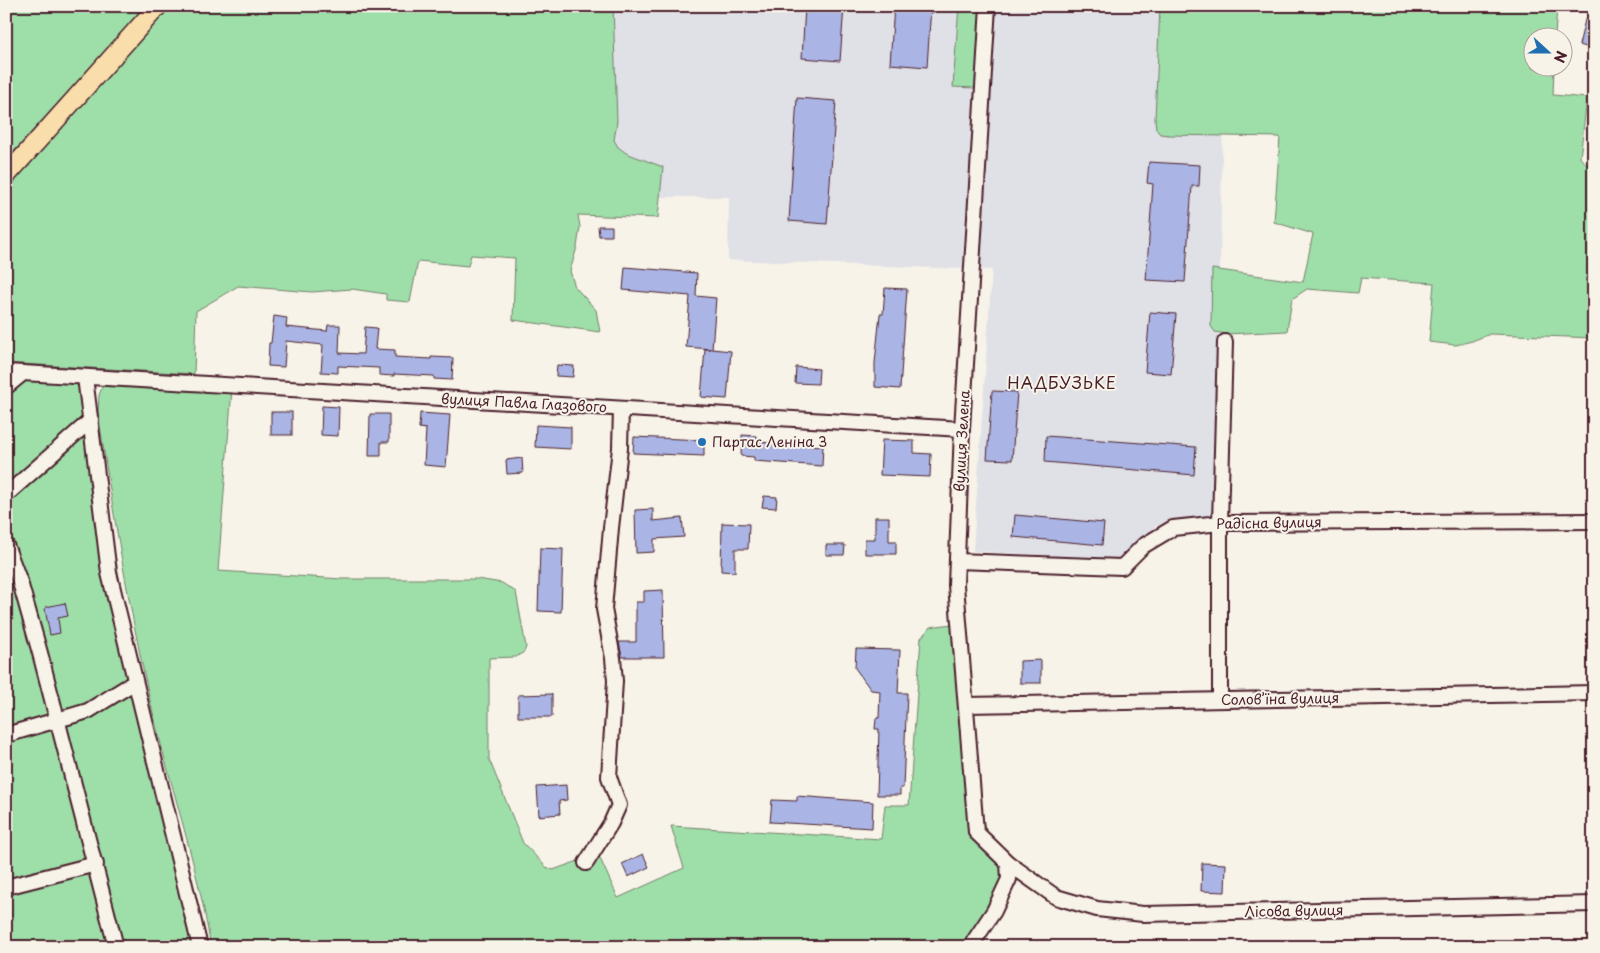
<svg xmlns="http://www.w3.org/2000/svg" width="1600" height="953" font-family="'Playpen Sans',sans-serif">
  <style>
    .built { fill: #e0e0e7 }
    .green { fill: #9edfa9; stroke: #747f6a }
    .building { fill: #aab5e5; stroke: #4a1f2b }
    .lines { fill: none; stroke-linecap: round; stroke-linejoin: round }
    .minor-casing { stroke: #4a1f2b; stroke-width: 18 }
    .major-casing { stroke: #4a1f2b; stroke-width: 21 }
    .minor { stroke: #f7f3e8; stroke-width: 14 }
    .major { stroke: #f9deab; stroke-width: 18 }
    .poi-dot { fill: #1f6fb2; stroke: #f7f3e8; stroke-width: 2 }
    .labels { text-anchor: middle; stroke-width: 4; stroke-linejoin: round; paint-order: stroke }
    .street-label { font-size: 14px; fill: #4a1f2b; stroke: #f7f3e8 }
    .poi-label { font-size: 14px; fill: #4a1f2b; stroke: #f7f3e8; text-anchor: start }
    .quarter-label { font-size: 16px; letter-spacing: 1px; fill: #4a1f2b; stroke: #f7f3e8 }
  </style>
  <rect width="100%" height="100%" fill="#f7f3e8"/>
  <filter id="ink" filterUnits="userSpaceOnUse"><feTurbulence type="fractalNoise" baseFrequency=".02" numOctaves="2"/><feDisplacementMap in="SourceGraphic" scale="10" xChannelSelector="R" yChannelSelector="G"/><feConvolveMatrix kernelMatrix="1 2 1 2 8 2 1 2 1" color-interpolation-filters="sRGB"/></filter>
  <g filter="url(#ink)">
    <polygon class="built" points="594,6 1225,6 1215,517 1156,526 1119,560 973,551 992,270 728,260 729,197 592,197"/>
    <g class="green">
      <polygon points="6,6 146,6 6,160"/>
      <polygon points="169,6 613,6 617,121 614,140 618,147 626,153 663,167 658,218 578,215 580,227 577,247 570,271 575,287 596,310 600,332 513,320 515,258 471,255 468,266 418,261 410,302 386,300 386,294 352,289 312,292 238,286 196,311 194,374 6,363 6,183"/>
      <polygon points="959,6 986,6 979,85 974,88 953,87"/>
      <polygon points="1160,6 1557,6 1555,37 1532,38 1532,68 1554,68 1553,95 1587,98 1580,158 1594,170 1594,338 1490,334 1472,341 1456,345 1429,342 1434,283 1361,278 1358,293 1307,289 1292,299 1287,331 1226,334 1215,332 1211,326 1212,269 1303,282 1313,234 1274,222 1280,137 1169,135 1160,134 1156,129 1155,119"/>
      <polygon points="6,376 84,383 125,610 167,794 189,872 205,947 6,947"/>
      <path d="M104,383L232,388L218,571L342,579H477L502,583L516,592L526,647L524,652L516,657L489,658V759L523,843L546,867L553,870L598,854L618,898L684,868L671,826L881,839L885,805H909L921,638L930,627L952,624L979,811L986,830L1012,881L1009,895L1003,907L991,920L971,947H211C197,861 168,780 149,696C128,602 112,507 98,412L99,395Z"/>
    </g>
    <g class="building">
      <polygon points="805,6 844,6 840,61 802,58"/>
      <polygon points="894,6 931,6 927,67 890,64"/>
      <polygon points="1585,20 1594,22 1594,49 1579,45"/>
      <polygon points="797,98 836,101 827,224 789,221"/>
      <polygon points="1149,162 1200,165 1199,186 1192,186 1185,282 1146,280 1153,184 1147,183"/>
      <polygon points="598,226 612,226 612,236 599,236"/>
      <polygon points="625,267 697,273 696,296 716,298 712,349 731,351 727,399 701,397 705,349 711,349 686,347 690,296 623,290"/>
      <polygon points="885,288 907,289 900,389 875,387 875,363 880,314 883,314"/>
      <polygon points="1150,312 1176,314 1171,374 1145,372"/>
      <polygon points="274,316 287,318 286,327 327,331 328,325 340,325 339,353 363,354 365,327 377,328 375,349 395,350 395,357 431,359 431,357 453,358 452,380 434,379 434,376 394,374 394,376 379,375 379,368 338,366 338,373 321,372 323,345 286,341 284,367 268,366 269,343 271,343"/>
      <polygon points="557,365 574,366 573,377 556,376"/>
      <polygon points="796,367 819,369 818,384 795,383"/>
      <polygon points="992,391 1017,392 1012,460 987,459"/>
      <polygon points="322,406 339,407 338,436 321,435"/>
      <rect x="271" y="412" width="21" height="23"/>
      <polygon points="420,413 450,415 446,467 424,465 426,429 419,428"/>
      <polygon points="370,414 389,414 389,442 381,442 381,456 369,456"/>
      <polygon points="536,425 571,427 571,449 535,447"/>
      <polygon points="742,435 757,436 757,442 823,446 822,466 754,461 754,457 741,456"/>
      <polygon points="1046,436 1196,447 1194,475 1045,462"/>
      <polygon points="634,437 704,440 704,456 633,453"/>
      <polygon points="882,440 914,441 914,453 931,454 930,477 880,475"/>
      <polygon points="522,458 523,473 507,474 506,460"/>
      <polygon points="764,496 777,497 776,508 762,507"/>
      <polygon points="653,509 653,521 682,518 684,537 654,539 654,552 636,553 635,510"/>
      <polygon points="1015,515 1104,523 1102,545 1013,537"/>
      <polygon points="875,517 889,517 889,541 896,541 896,554 865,554 865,539 875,539"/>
      <polygon points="722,523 749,524 748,549 735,549 735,572 721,571"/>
      <polygon points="826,545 845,545 844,555 826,555"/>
      <polygon points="540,548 563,549 561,612 538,611"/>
      <polygon points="663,590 664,657 622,657 619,642 636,642 636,602 644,602 644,591"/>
      <polygon points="65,603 68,616 58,618 60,633 50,635 45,609 46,607"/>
      <polygon points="856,649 900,650 898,693 907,693 903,788 900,788 900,795 877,795 879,729 875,729 876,718 879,718 880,691 871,690 855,668"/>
      <polygon points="1041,660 1041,683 1020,683 1020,661"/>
      <polygon points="552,694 552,717 518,717 518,695"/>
      <polygon points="566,785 567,800 559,801 560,814 539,816 537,787"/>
      <polygon points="797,796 873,802 872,828 770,822 772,800 797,801"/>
      <polygon points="643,854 649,867 628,877 622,864"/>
      <polygon points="1202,863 1226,864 1225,892 1201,891"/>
    </g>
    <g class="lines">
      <g class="minor-casing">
        <g id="minor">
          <polyline points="988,6 962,429 956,585 976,832 1008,863 1056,897 1097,909 1143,914 1594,904"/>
          <polyline points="6,372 962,429"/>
          <polyline points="85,377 109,573 200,947"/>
          <polyline points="6,387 23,373"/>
          <polyline points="6,495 91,420"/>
          <polyline points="6,545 20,582 40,653 116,947"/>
          <polyline points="958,561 1122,567 1143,546 1173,528 1220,523 1594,521"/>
          <polyline points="1220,700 1220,523 1225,342"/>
          <polyline points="966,705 1594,693"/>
          <polyline points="6,735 88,711 135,682"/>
          <polyline points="586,863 611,823 619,805 609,777 615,681 613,658 604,609 611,528 620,448 621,409"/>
          <polyline points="6,887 96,864"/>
          <polyline points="970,947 994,911 1009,879 1008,863"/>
        </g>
      </g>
      <g class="major-casing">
        <polyline id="major" points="6,176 158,6"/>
      </g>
      <use href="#minor" class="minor"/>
      <use href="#major" class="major"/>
    </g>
  </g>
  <circle class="poi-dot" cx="702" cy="442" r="5"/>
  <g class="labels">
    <g class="street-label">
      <text transform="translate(524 403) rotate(3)" y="5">вулиця Павла Глазового</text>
      <text transform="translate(962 441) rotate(-87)" y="5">вулиця Зелена</text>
      <text transform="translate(1269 523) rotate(-1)" y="5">Радісна вулиця</text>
      <text transform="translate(1280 699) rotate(-1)" y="5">Соловʼїна вулиця</text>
      <text transform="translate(1294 911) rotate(-1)" y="5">Лісова вулиця</text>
    </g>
    <g class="poi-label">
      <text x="712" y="447">Партас Леніна 3</text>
    </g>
    <g class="quarter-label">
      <text x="1062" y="389">НАДБУЗЬКЕ</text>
    </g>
  </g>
  <rect width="1600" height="953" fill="none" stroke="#f7f3e8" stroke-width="25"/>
  <rect x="12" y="12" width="1575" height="928" fill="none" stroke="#4a1f2b" stroke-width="2" filter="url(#ink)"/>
  <g transform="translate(1548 52) rotate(111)"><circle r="24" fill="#f7f3e8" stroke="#b29e9c"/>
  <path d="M0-4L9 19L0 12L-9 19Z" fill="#1f6fb2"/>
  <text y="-8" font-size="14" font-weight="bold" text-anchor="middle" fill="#4a1f2b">N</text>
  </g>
</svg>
